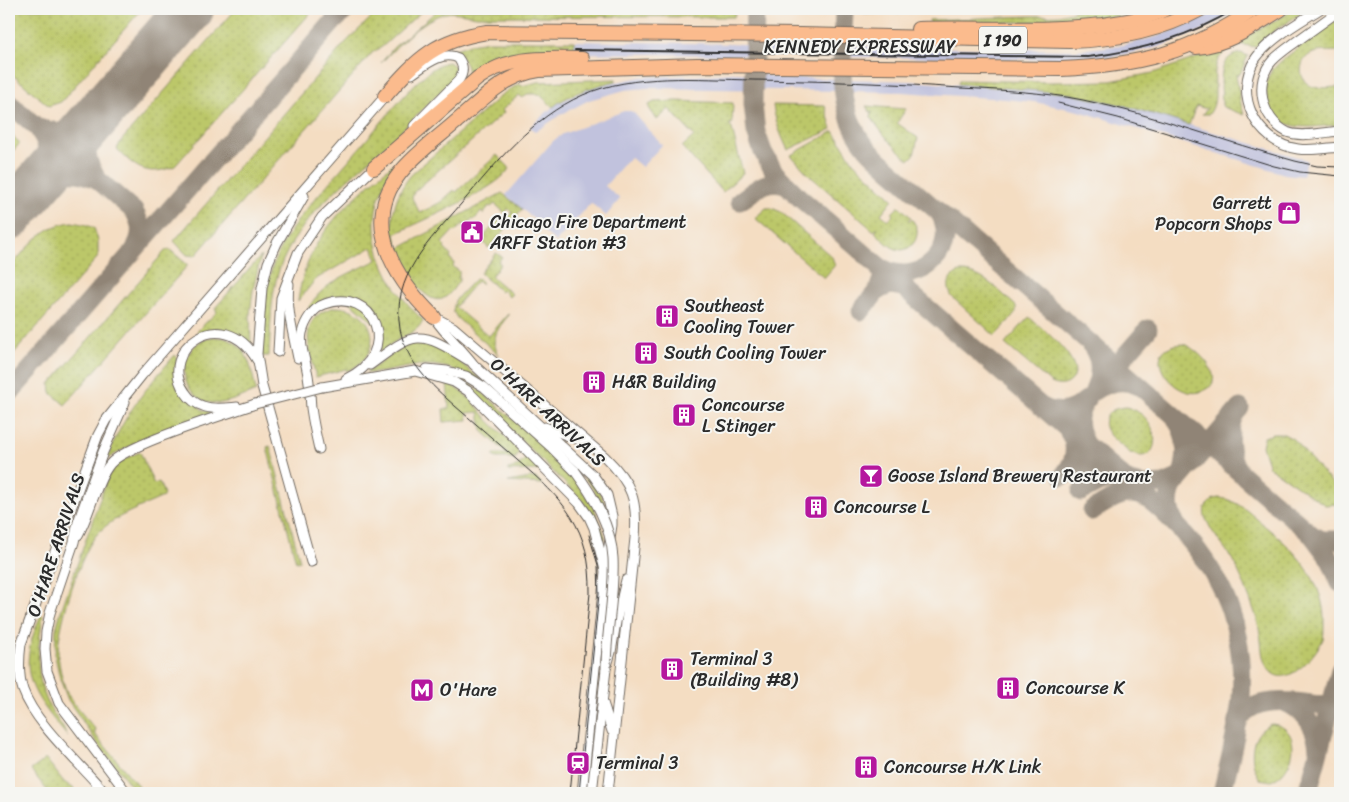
<svg xmlns="http://www.w3.org/2000/svg" width="1349" height="802" font-family="Sriracha,sans-serif">
  <style>
    .industrial { fill: #c1c2dd }
    .grass { fill: url(#grass-dots); stroke: #74794a }
    .lines { fill: none; stroke-linecap: round; stroke-linejoin: round }
    .taxiway { stroke: #908476; stroke-width: 19 }
    .runway { stroke: #908476; stroke-width: 48 }
    .minor-casing { stroke: #716960; stroke-width: 11 }
    .highway-casing { stroke: #716960; stroke-width: 16 }
    .minor { stroke: #fff; stroke-width: 9 }
    .highway { stroke: #fbbb8d; stroke-width: 14 }
    .tram { stroke: #2b2b2b; stroke-width: 1 }
    .rail { stroke: #2b2b2b; stroke-width: 2 }
    .minor-bridge-casing { stroke: #716960; stroke-width: 11; stroke-linecap: butt }
    .minor-bridge { stroke: #fff; stroke-width: 9 }
    .labels { text-anchor: middle; stroke-width: 4; stroke-linejoin: round; paint-order: stroke }
    .shield { fill: #f6f6f2; stroke: #686867; stroke-width: 1 }
    .shield-label { font-size: 16px; font-weight: bold; fill: #2b2b2b }
    .street-label { font-size: 18px; fill: #2b2b2b; stroke: #f6f6f2 }
    .poi-label { font-size: 18px; fill: #2b2b2b; stroke: #f6f6f2; text-anchor: start }
  </style>
  <defs>
    <pattern id="grass-dots" width="8" height="8" patternUnits="userSpaceOnUse" patternTransform="scale(1.25)"><rect width="8" height="8" fill="#bcc769"/><path d="M2 2h.1M6 6h.1" fill="none" stroke="#a2ab5b" stroke-width="1.8" stroke-linecap="round"/></pattern>
  </defs>
  <rect width="100%" height="100%" fill="#f6f6f2"/>
  <filter id="ink" filterUnits="userSpaceOnUse"><feTurbulence type="fractalNoise" baseFrequency=".02" numOctaves="2"/><feDisplacementMap in="SourceGraphic" scale="10" xChannelSelector="R" yChannelSelector="G"/><feConvolveMatrix kernelMatrix="1 2 1 2 8 2 1 2 1" color-interpolation-filters="sRGB"/></filter>
  <filter id="wash" filterUnits="userSpaceOnUse"><feTurbulence type="fractalNoise" baseFrequency=".0096" numOctaves="4" result="noise"/><feDisplacementMap in="SourceGraphic" scale="20" xChannelSelector="R" yChannelSelector="G"/><feGaussianBlur stdDeviation="1.12" result="paint"/><feColorMatrix in="noise" values="0 0 0 0 0 0 0 0 0 0 0 0 0 0 0 0 0 1.4 0 .05"/><feComposite in="paint" operator="in"/></filter>
  <g filter="url(#wash)">
    <rect width="100%" height="100%" fill="#f4ddc2"/>
    <g class="industrial">
      <polygon points="1220,9 1239,9 1203,30 1159,47 1113,57 1077,60 575,53 574,41 1077,50 1124,45 1156,37 1206,17"/>
      <polygon points="732,73 763,74 774,77 910,81 1065,93 1123,105 1307,160 1303,176 1285,174 1079,111 1034,102 1005,99 901,92 647,88 625,90 589,100 562,114 535,132 530,127 556,104 591,88 606,84 641,77 697,76"/>
      <polygon points="624,111 631,111 634,113 662,145 642,167 630,157 605,186 620,199 606,216 591,203 556,242 536,225 538,223 506,195 553,141 563,134"/>
    </g>
    <g class="grass">
      <polygon points="9,9 142,9 61,102 49,106 9,72"/>
      <path d="M236,9H314L175,166C148,177 136,169 117,149L121,141Z"/>
      <polygon points="380,9 424,9 382,47 373,52 195,256 187,255 174,241 346,42"/>
      <path d="M439,9H732V12L735,14L734,17L477,16C468,15 455,11 446,13C423,18 397,46 381,63L394,47Z"/>
      <polygon points="777,9 824,9 824,12 774,17"/>
      <polygon points="864,9 1026,9 864,14"/>
      <polygon points="1083,9 1152,9 1091,21 930,23 929,20 1059,15"/>
      <polygon points="1296,9 1308,9 1275,30 1255,47 1238,44 1238,41"/>
      <path d="M1340,17L1339,51C1330,52 1319,50 1311,54C1297,61 1298,83 1314,87C1321,89 1330,87 1338,87L1340,125C1311,126 1276,136 1267,98C1264,89 1267,76 1273,69C1280,61 1289,55 1297,49C1311,39 1326,28 1340,17Z"/>
      <path d="M488,41H574L575,53C550,53 522,50 498,60C487,64 478,71 468,77C468,64 463,58 453,50L470,44Z"/>
      <path d="M1219,50L1225,52C1221,56 1217,60 1216,66C1212,81 1220,100 1209,114H1202L1207,109L1196,106L1189,125L1123,105L1065,93L958,84L959,80L1051,82L1110,81L1153,73Z"/>
      <path d="M1241,53L1248,56L1240,74L1236,75L1241,104L1244,115L1223,107L1222,105C1222,85 1215,57 1241,53Z"/>
      <path d="M448,62C455,64 457,70 455,76C432,100 409,124 385,146C345,183 299,216 279,270C270,296 271,329 269,356H261C263,326 262,295 273,265C286,229 316,198 341,169C366,141 389,112 414,85C424,76 435,64 448,62Z"/>
      <path d="M616,79V81C596,86 569,93 553,107L539,94H527L523,98L519,95L502,110L504,113L501,115L414,192L412,198L420,213L441,202L454,190L456,192L497,155L509,167C507,186 412,225 395,234L398,249L502,193L522,209L510,223L505,221L512,213L508,209L505,213L495,204L491,207L489,206L483,214L481,212L474,220L472,219L466,226L463,224L455,232L453,231L442,243L445,246L444,248L451,256L450,258L454,263L453,267L459,271V281C455,286 450,295 444,298C427,308 405,270 399,258C394,248 392,236 392,224C393,206 399,189 411,175L504,93L519,84L522,86L538,82Z"/>
      <polygon points="677,101 733,103 732,124 729,124 732,129 743,173 723,192 682,147 694,136 669,109 657,120 649,108 649,105 654,102"/>
      <path d="M773,105L825,106L832,129L788,150C781,136 775,121 773,105Z"/>
      <path d="M866,106L906,109L897,123L918,138L914,155L909,160C894,147 882,134 871,117L872,111L870,112Z"/>
      <path d="M834,131L853,162L893,199L881,214L888,220L893,215L892,213L899,206L911,217L908,220L909,222L912,219C915,224 918,228 917,234C916,245 905,254 894,248C887,245 881,237 875,232L878,229L877,228L874,231L809,175L791,155Z"/>
      <polygon points="9,133 20,143 13,151 9,163"/>
      <path d="M393,164L396,166C355,220 379,278 423,320C419,331 407,334 398,340C392,343 386,348 381,352L379,327L346,298L325,299L308,309C322,282 351,273 377,260L372,247L316,279L298,301C306,236 347,204 393,164Z"/>
      <polygon points="766,208 772,208 781,212 832,257 835,265 824,278 755,218"/>
      <polygon points="498,220 504,226 505,230 488,248 482,239"/>
      <path d="M72,222L87,225L94,228L98,240V257L9,359V269C28,247 41,226 72,222Z"/>
      <polygon points="169,249 188,265 65,405 51,393 50,384 165,251"/>
      <polygon points="496,253 502,257 498,262 501,264 491,276 512,294 509,297 503,290 501,292 480,273"/>
      <path d="M261,256L253,290L250,314L251,345C234,329 220,325 198,333L197,331L217,312L215,308Z"/>
      <path d="M960,272C982,271 1001,293 1016,306V313L995,336L952,297C946,286 948,276 960,272Z"/>
      <path d="M475,279H478L482,283L481,284L477,281L455,307L489,336L508,314L509,315C498,328 489,339 499,355L457,318L453,311L455,300Z"/>
      <path d="M336,307C378,308 385,356 347,371L346,369L316,377C309,348 296,316 336,307Z"/>
      <path d="M1029,317C1040,327 1087,362 1072,380C1066,387 1058,386 1051,383L1005,344Z"/>
      <path d="M212,337C217,337 223,337 227,339C249,346 252,372 256,391C243,396 226,405 212,403C186,399 176,368 192,349C197,342 204,340 212,337Z"/>
      <path d="M419,342H425L444,349L523,415L549,439C518,412 470,363 426,365C406,365 385,374 366,373L405,345Z"/>
      <path d="M1183,344C1198,348 1230,381 1203,391C1174,403 1134,347 1183,344Z"/>
      <path d="M175,355L177,358L175,372L201,409L212,413C175,425 140,439 107,459C121,418 147,387 175,355Z"/>
      <polygon points="449,375 462,380 483,393 555,456 572,474 594,508 605,537 603,542 585,504 577,495 469,389"/>
      <polygon points="447,382 471,399 489,421 518,449 519,452 516,458 497,458 494,457 494,454 508,454 482,431 479,412 467,413 468,420 444,422 443,409 449,409"/>
      <path d="M1126,407C1163,415 1164,469 1130,453C1121,444 1098,432 1106,417C1110,409 1118,408 1126,407Z"/>
      <polygon points="1273,434 1284,434 1293,439 1331,482 1339,493 1338,504 1325,505 1269,467 1262,446 1264,437"/>
      <polygon points="270,446 300,561 296,562 267,447"/>
      <path d="M140,452L154,484L159,482L164,494L163,497C142,507 116,515 99,532C80,551 60,622 58,649C58,661 61,675 65,687C70,703 86,717 96,730L94,733L144,793H137L100,747L68,700L60,679L55,656L56,629L61,611L108,476L118,462Z"/>
      <polygon points="529,456 541,470 508,471 508,469 516,467"/>
      <path d="M578,468H579C594,482 605,496 607,516L595,492Z"/>
      <polygon points="530,478 536,478 542,484 508,482"/>
      <path d="M1219,498C1237,499 1253,516 1266,527C1296,550 1326,584 1324,624C1324,629 1324,635 1323,639C1316,656 1283,694 1267,667C1261,658 1262,644 1260,634C1258,621 1254,609 1249,597C1244,584 1239,571 1232,559C1224,546 1213,535 1207,521C1204,517 1204,511 1205,507L1213,499Z"/>
      <path d="M41,615L43,616C37,651 34,678 52,711C57,719 64,728 68,737C31,692 15,673 41,615Z"/>
      <path d="M1271,724C1304,726 1296,772 1271,781L1260,779C1248,761 1249,733 1271,724Z"/>
      <polygon points="46,759 64,782 73,788 77,793 49,793 31,770"/>
    </g>
    <g class="lines">
      <g class="taxiway">
        <path d="M755,9L753,104L756,132L763,152L775,173L800,198L1160,509C1216,561 1247,621 1241,699C1238,731 1229,762 1222,793"/>
        <path d="M844,9C843,54 834,106 864,144C871,154 881,161 889,169L1312,535L1330,559L1340,583"/>
        <path d="M9,103L134,211C141,223 143,233 136,246"/>
        <path d="M38,128C64,135 74,134 95,119"/>
        <path d="M95,175C83,156 85,138 95,119"/>
        <path d="M35,187C48,170 53,149 40,132"/>
        <path d="M35,188C53,173 72,168 94,178"/>
        <path d="M740,201C756,190 765,178 785,184"/>
        <polyline points="878,266 883,276 878,290 890,285 902,287"/>
        <path d="M884,269C921,288 961,248 939,212"/>
        <polyline points="861,311 878,290"/>
        <path d="M1091,345C1102,360 1101,375 1094,391C1108,382 1123,378 1139,386"/>
        <polyline points="1108,375 1148,329"/>
        <polyline points="9,394 334,21 347,9"/>
        <path d="M1042,407C1059,415 1072,412 1086,400C1081,409 1077,417 1079,427C1083,452 1110,467 1081,492L1098,483L1111,479L1146,485L1164,484L1178,478"/>
        <path d="M1234,415C1227,433 1228,454 1238,470"/>
        <path d="M1176,419C1187,435 1188,456 1182,474"/>
        <path d="M1068,431C1079,446 1075,462 1063,476L1090,463L1105,464"/>
        <path d="M1092,511C1108,501 1127,487 1145,498"/>
        <path d="M1176,525C1169,512 1167,501 1172,487L1240,408"/>
        <polyline points="1312,535 1322,540 1340,540"/>
        <path d="M1286,703C1306,711 1317,729 1318,750"/>
        <path d="M1237,725C1249,688 1312,705 1340,708"/>
        <polyline points="1308,793 1340,670"/>
      </g>
      <polyline class="runway" points="9,217 190,9"/>
    </g>
  </g>
  <g filter="url(#ink)">
    <g class="lines">
      <g class="minor-casing">
        <g id="minor">
          <path d="M1320,9C1300,22 1270,38 1256,58C1232,93 1256,143 1298,149C1311,151 1327,148 1340,147"/>
          <path d="M1340,10C1326,20 1311,31 1297,41C1289,47 1280,53 1273,60C1253,81 1261,119 1287,132C1300,138 1326,132 1340,131"/>
          <path d="M412,74C424,66 442,50 458,58C464,66 464,73 458,81L414,126"/>
          <polyline points="304,196 277,243 268,263 262,288 257,354 262,386 311,562"/>
          <path d="M289,284C286,309 293,333 298,358"/>
          <path d="M434,317L453,327L605,457C632,483 638,501 635,538L608,793"/>
          <path d="M435,319C447,336 462,349 474,365L593,475L607,495L612,516V525L605,572L582,793"/>
          <polyline points="278,352 281,298 298,253 322,217 378,164"/>
          <path d="M370,365C416,331 418,329 468,360"/>
          <polyline points="427,369 447,371 466,376 484,387 552,448 575,471"/>
          <polyline points="322,387 415,371 454,382 468,391 579,503 589,517 594,528 605,570"/>
          <polyline points="125,402 103,452 78,522 74,542 50,613 46,632 45,649 47,671 59,703 127,793"/>
          <path d="M237,407C226,408 213,410 203,406C196,404 189,398 185,392C156,351 222,300 257,360"/>
          <polyline points="545,427 582,441"/>
          <path d="M319,449C316,436 313,422 311,408C310,396 310,383 307,370C305,358 299,345 302,333C305,321 313,308 325,304C374,286 403,352 346,379"/>
          <path d="M78,535C90,514 96,481 110,464C126,444 227,414 255,404"/>
          <polyline points="603,703 612,731"/>
          <path d="M105,793C81,764 35,724 23,690C18,675 19,659 21,644L98,435L106,420L142,375L388,93"/>
          <polyline points="592,793 606,669 611,652 616,622 626,580"/>
        </g>
      </g>
      <g class="highway-casing">
        <g id="highway">
          <path d="M918,29C979,27 1041,32 1102,25C1123,22 1146,19 1165,9"/>
          <path d="M1196,47C1227,45 1256,25 1281,9"/>
          <path d="M385,96C418,58 436,40 487,32L800,35L1069,41C1115,40 1160,31 1201,9"/>
          <path d="M374,168L478,78C512,55 543,59 582,59"/>
          <path d="M434,317C395,279 360,224 400,173C416,153 438,138 457,121C483,99 504,75 539,70L697,65L1061,69C1136,66 1192,53 1254,9"/>
        </g>
      </g>
      <use href="#minor" class="minor"/>
      <use href="#highway" class="highway"/>
      <g class="tram">
        <polyline points="1058,103 1118,118 1274,166 1300,172 1340,176"/>
        <path d="M570,793L590,593C591,528 564,500 517,460C497,442 476,424 455,406C430,384 407,363 400,329C391,277 430,240 461,204C497,162 531,118 583,95C633,73 699,79 753,80C822,81 891,83 960,88C1001,90 1043,92 1083,100C1155,115 1225,142 1295,161L1317,166L1340,167"/>
        <polyline points="579,793 599,594 598,565 589,535"/>
      </g>
      <path class="rail" d="M575,50L1088,57C1141,51 1189,37 1235,9"/>
      <g class="minor-bridge-casing">
        <g id="minor-bridge">
          <polyline points="255,404 322,387"/>
          <path d="M575,471C594,497 611,525 613,558C615,594 606,632 606,669"/>
        </g>
      </g>
      <use href="#minor-bridge" class="minor-bridge"/>
    </g>
  </g>
  <defs>
    <g id="shop-square" transform="scale(1.25)"><rect x="-9" y="-9" width="18" height="18" rx="4" fill="#b5179e" stroke="#f6f6f2"/><path d="M-5-2.5h2.3a2.7 3.5 0 0 1 5.4 0H5L5.5 6h-11ZM-1.5-2.5h3a1.5 2.3 0 0 0-3 0Z" fill="#fff"/></g>
    <g id="civic-square" transform="scale(1.25)"><rect x="-9" y="-9" width="18" height="18" rx="4" fill="#b5179e" stroke="#f6f6f2"/><path d="M-.6-6.5H3V-4.5H.6V-3L4-1V1h2V6H-6V1h2V-1L-.6-3ZM-1.2 2.5V6h2.4V2.5Z" fill="#fff"/></g>
    <g id="building-square" transform="scale(1.25)"><rect x="-9" y="-9" width="18" height="18" rx="4" fill="#b5179e" stroke="#f6f6f2"/><path d="M-4-6H4V6H1V3H-1V6H-4ZM-2.5-4.3h1.7v1.8h-1.7ZM.8-4.3h1.7v1.8H.8ZM-2.5-1h1.7V.8h-1.7ZM.8-1h1.7V.8H.8Z" fill="#fff"/></g>
    <g id="bar-square" transform="scale(1.25)"><rect x="-9" y="-9" width="18" height="18" rx="4" fill="#b5179e" stroke="#f6f6f2"/><path d="M-6-5H6L.8 .8V4.5H3.5V6h-7V4.5H-.8V.8Z" fill="#fff"/></g>
    <g id="metro-square" transform="scale(1.25)"><rect x="-9" y="-9" width="18" height="18" rx="4" fill="#b5179e" stroke="#f6f6f2"/><path d="M-5.5 5V-5H-3L0 0L3-5H5.5V5H3V-.5L0 4L-3-.5V5Z" fill="#fff"/></g>
    <g id="station-square" transform="scale(1.25)"><rect x="-9" y="-9" width="18" height="18" rx="4" fill="#b5179e" stroke="#f6f6f2"/><path d="M-3-6H3Q5-6 5-4V2Q5 4 3 4L4.5 6H3L1.5 4h-3L-3 6H-4.5L-3 4Q-5 4-5 2V-4Q-5-6-3-6ZM-3.5-4v3h7v-3ZM-3.5 1v1.5H-2V1ZM2 1v1.5H3.5V1Z" fill="#fff"/></g>
  </defs>
  <g fill-rule="evenodd">
    <use href="#shop-square" x="1289" y="213"/>
    <use href="#civic-square" x="472" y="232"/>
    <use href="#building-square" x="667" y="316"/>
    <use href="#building-square" x="646" y="353"/>
    <use href="#building-square" x="594" y="382"/>
    <use href="#building-square" x="684" y="415"/>
    <use href="#bar-square" x="871" y="476"/>
    <use href="#building-square" x="816" y="507"/>
    <use href="#building-square" x="672" y="669"/>
    <use href="#building-square" x="1008" y="688"/>
    <use href="#metro-square" x="422" y="690"/>
    <use href="#station-square" x="578" y="763"/>
    <use href="#building-square" x="866" y="767"/>
  </g>
  <g class="labels">
    <rect class="shield" x="979" y="26.5" width="48" height="27" rx="4"/>
    <g class="shield-label">
      <text x="1003" y="46">I 190</text>
    </g>
    <g class="street-label">
      <text x="860" y="53">KENNEDY EXPRESSWAY</text>
      <text transform="translate(548 412) rotate(43)" y="6">O'HARE ARRIVALS</text>
      <text transform="translate(56 545) rotate(-72)" y="6">O'HARE ARRIVALS</text>
    </g>
    <g class="poi-label">
      <text x="1272" y="209" text-anchor="end">Garrett<tspan x="1272" dy="21">Popcorn Shops</tspan></text>
      <text x="490" y="228">Chicago Fire Department<tspan x="490" dy="21">ARFF Station #3</tspan></text>
      <text x="684" y="312">Southeast<tspan x="684" dy="21">Cooling Tower</tspan></text>
      <text x="664" y="359">South Cooling Tower</text>
      <text x="612" y="388">H&amp;R Building</text>
      <text x="702" y="411">Concourse<tspan x="702" dy="21">L Stinger</tspan></text>
      <text x="888" y="482">Goose Island Brewery Restaurant</text>
      <text x="834" y="513">Concourse L</text>
      <text x="690" y="665">Terminal 3<tspan x="690" dy="21">(Building #8)</tspan></text>
      <text x="1026" y="694">Concourse K</text>
      <text x="440" y="696">O'Hare</text>
      <text x="596" y="769">Terminal 3</text>
      <text x="884" y="773">Concourse H/K Link</text>
    </g>
  </g>
  <rect width="1349" height="802" fill="none" stroke="#f6f6f2" stroke-width="30"/>
</svg>
